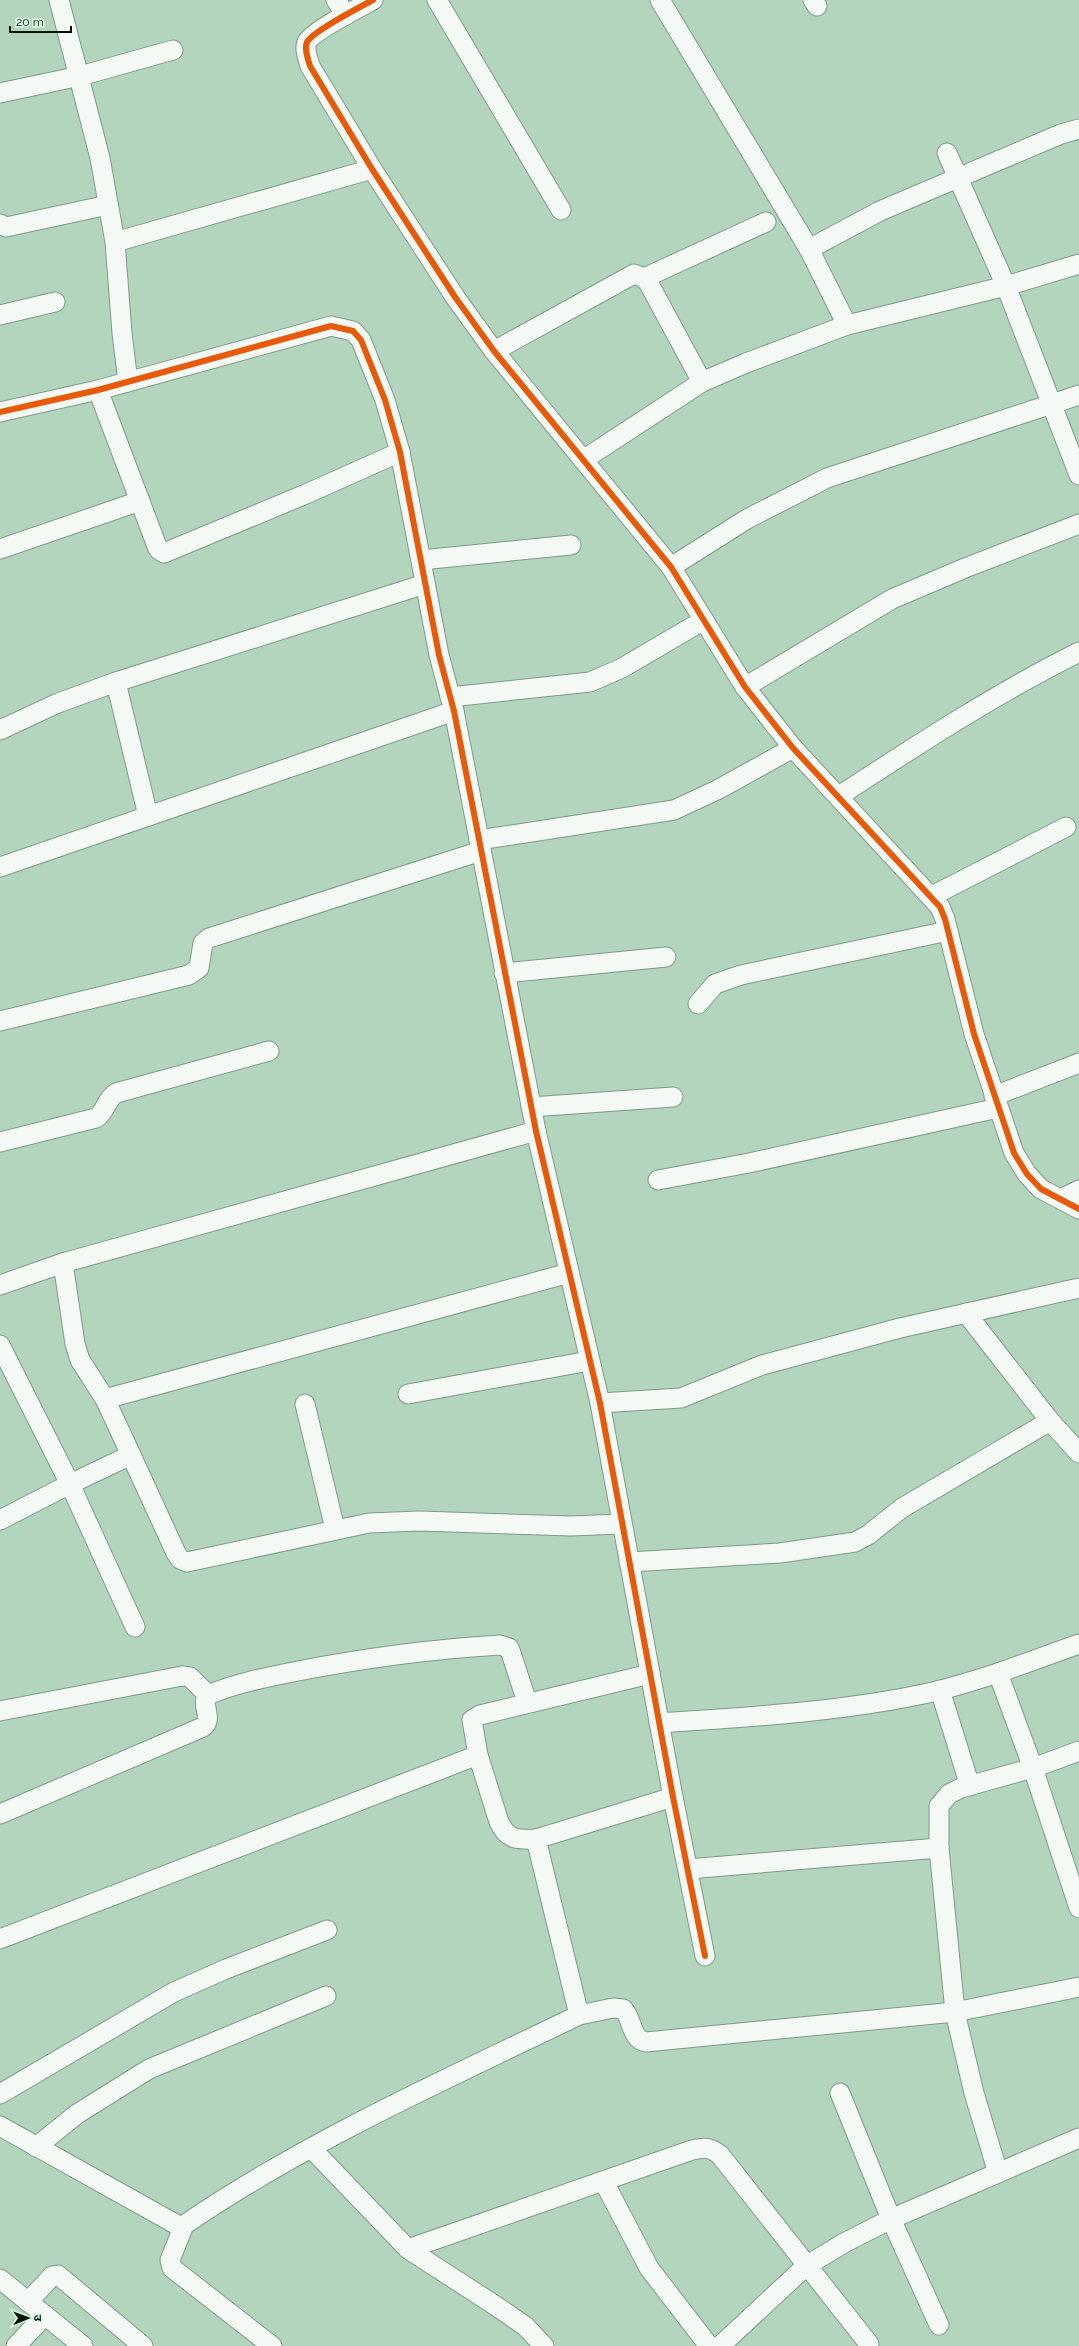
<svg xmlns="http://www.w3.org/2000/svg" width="1079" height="2346" font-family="Raleway,'Noto Sans Devanagari',sans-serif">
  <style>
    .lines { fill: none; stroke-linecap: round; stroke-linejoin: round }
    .minor-casing { stroke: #7f9a89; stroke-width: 21 }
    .minor { stroke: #f4f9f5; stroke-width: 19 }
    .cycleway-casing { stroke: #ddfbe6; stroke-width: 8 }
    .cycleway { stroke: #e8590c; stroke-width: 6 }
  </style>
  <rect width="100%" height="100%" fill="#b3d5be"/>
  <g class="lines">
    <g class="minor-casing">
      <g id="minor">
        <polyline points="59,0 100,158 115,242 122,333 128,382"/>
        <polyline points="336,0 346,15"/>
        <path d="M373,0C360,7 313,31 307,42C304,49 308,59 310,66L372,169L455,297L494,351L671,567L745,687L793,748L940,907L945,919L974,1034L1014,1153L1027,1174L1041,1189L1079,1209"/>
        <polyline points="437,0 561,210"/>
        <polyline points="660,0 809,249 847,325"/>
        <polyline points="813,0 817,6"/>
        <polyline points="0,93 80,76 173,50"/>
        <polyline points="947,153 1006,286 1079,475"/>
        <polyline points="0,224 6,227 108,205"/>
        <polyline points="115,242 372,169"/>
        <polyline points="809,249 880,211 1061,134 1079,129"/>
        <polyline points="644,278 766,222"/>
        <polyline points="0,315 55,302"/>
        <polyline points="494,351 634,274 644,278 648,282 702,382"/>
        <polyline points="98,390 158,549 164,553 306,494 400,452"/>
        <polyline points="0,412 98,390 331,326 353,331 361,340 385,400 400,452 439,655 454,711 536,1131 600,1403 673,1797 705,1956"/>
        <polyline points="583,460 702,382 746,363 847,325 1006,286 1079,264"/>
        <polyline points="0,549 140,501"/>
        <polyline points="421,560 571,545"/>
        <polyline points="671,567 747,519 827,478 1079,395"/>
        <polyline points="116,682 148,816"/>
        <polyline points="745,687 892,599 965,568 1079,524"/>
        <polyline points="450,697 590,682 622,668 704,620"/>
        <polyline points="0,730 58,703 116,682 425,584"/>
        <path d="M839,796C917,745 995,694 1079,652"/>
        <polyline points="479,840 674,810 717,790 793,748"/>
        <polyline points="0,867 454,711"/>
        <polyline points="932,896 1066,827"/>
        <polyline points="504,973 666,957"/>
        <polyline points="698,1004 715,984 741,975 948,931"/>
        <polyline points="0,1021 189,975 199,968 203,943 209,938 481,851"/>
        <polyline points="994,1096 1079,1063"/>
        <polyline points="531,1107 673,1097"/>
        <path d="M0,1142L96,1118C106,1112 106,1099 116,1093L269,1051"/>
        <polyline points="658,1180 749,1163 998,1108"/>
        <polyline points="1061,1199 1079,1190"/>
        <polyline points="0,1285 63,1263 536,1131"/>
        <polyline points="966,1313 1050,1421 1079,1453"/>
        <polyline points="0,1345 70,1484 131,1455 105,1399 80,1360 75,1344 63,1263"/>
        <polyline points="408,1394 589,1361"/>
        <polyline points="105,1399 569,1273"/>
        <polyline points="600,1403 681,1398 762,1365 900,1328 1079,1288"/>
        <polyline points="305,1404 335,1529"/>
        <polyline points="131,1455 176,1553 180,1559 187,1562 369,1523 419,1521 571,1526 621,1524"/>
        <polyline points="0,1520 70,1484 135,1627"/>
        <polyline points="629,1562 780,1553 855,1542 868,1535 902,1508 1050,1421"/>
        <polyline points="998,1673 1079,1644"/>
        <polyline points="940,1690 970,1786"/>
        <polyline points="0,1711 182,1676 190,1677 208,1695"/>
        <path d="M659,1723C748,1717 841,1712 928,1693C952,1688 975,1680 998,1673L1033,1768L1079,1908"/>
        <path d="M478,1755L499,1822C507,1840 518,1840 536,1839L673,1797"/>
        <path d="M0,1814L203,1727C214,1718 200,1705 208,1695C236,1683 268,1677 298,1671C365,1658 433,1649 500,1645L509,1648L511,1653L527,1702"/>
        <polyline points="536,1839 579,2015"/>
        <polyline points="939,1848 939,1806 949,1794 961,1788 1033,1768 1079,1751"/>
        <polyline points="688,1869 939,1848 955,2012 974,2093 998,2173"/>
        <polyline points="0,1939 478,1755 472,1720 480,1715 650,1674"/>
        <polyline points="840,2093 891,2219 939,2325"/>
        <polyline points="0,2094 174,1992 226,1969 327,1930"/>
        <path d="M0,2126L179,2226L184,2225C305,2142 447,2079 579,2015L613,2008L623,2009C633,2018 630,2039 646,2042L955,2012L1079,1987"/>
        <polyline points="36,2147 77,2114 149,2069 326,1996"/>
        <polyline points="311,2148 408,2249 496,2306 525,2326 544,2346"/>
        <polyline points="604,2182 649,2268 709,2346"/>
        <polyline points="184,2225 170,2260 172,2268 272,2346"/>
        <path d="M408,2249L692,2150C705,2147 710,2147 720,2155L869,2344"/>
        <polyline points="0,2279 83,2346"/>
        <polyline points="28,2302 52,2276 58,2275 143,2346"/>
        <polyline points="16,2346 45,2315"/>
        <polyline points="720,2346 806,2266 844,2243 891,2219 1079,2138"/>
      </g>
    </g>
    <use href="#minor" class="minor"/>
    <g class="cycleway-casing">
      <g id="cycleway">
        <path d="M373,0C360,7 313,31 307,42C304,49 308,59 310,66L372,169L455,297L494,351L671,567L745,687L793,748L940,907L945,919L974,1034L1014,1153L1027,1174L1041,1189L1079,1209"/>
        <polyline points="0,412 98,390 331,326 353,331 361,340 385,400 400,452 439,655 454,711 536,1131 600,1403 673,1797 705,1956"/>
      </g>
    </g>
    <use href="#cycleway" class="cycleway"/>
  </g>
  <g transform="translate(28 2318) rotate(89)" stroke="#ddfbe6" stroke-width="3" paint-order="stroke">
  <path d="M0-3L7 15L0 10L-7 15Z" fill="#001205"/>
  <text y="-6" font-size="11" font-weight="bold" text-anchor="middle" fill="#001205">उ</text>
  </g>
  <path d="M10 26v6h61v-6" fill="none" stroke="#001205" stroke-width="2"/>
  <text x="16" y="26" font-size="12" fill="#001205" stroke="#ddfbe6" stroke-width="3" paint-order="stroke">20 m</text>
</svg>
